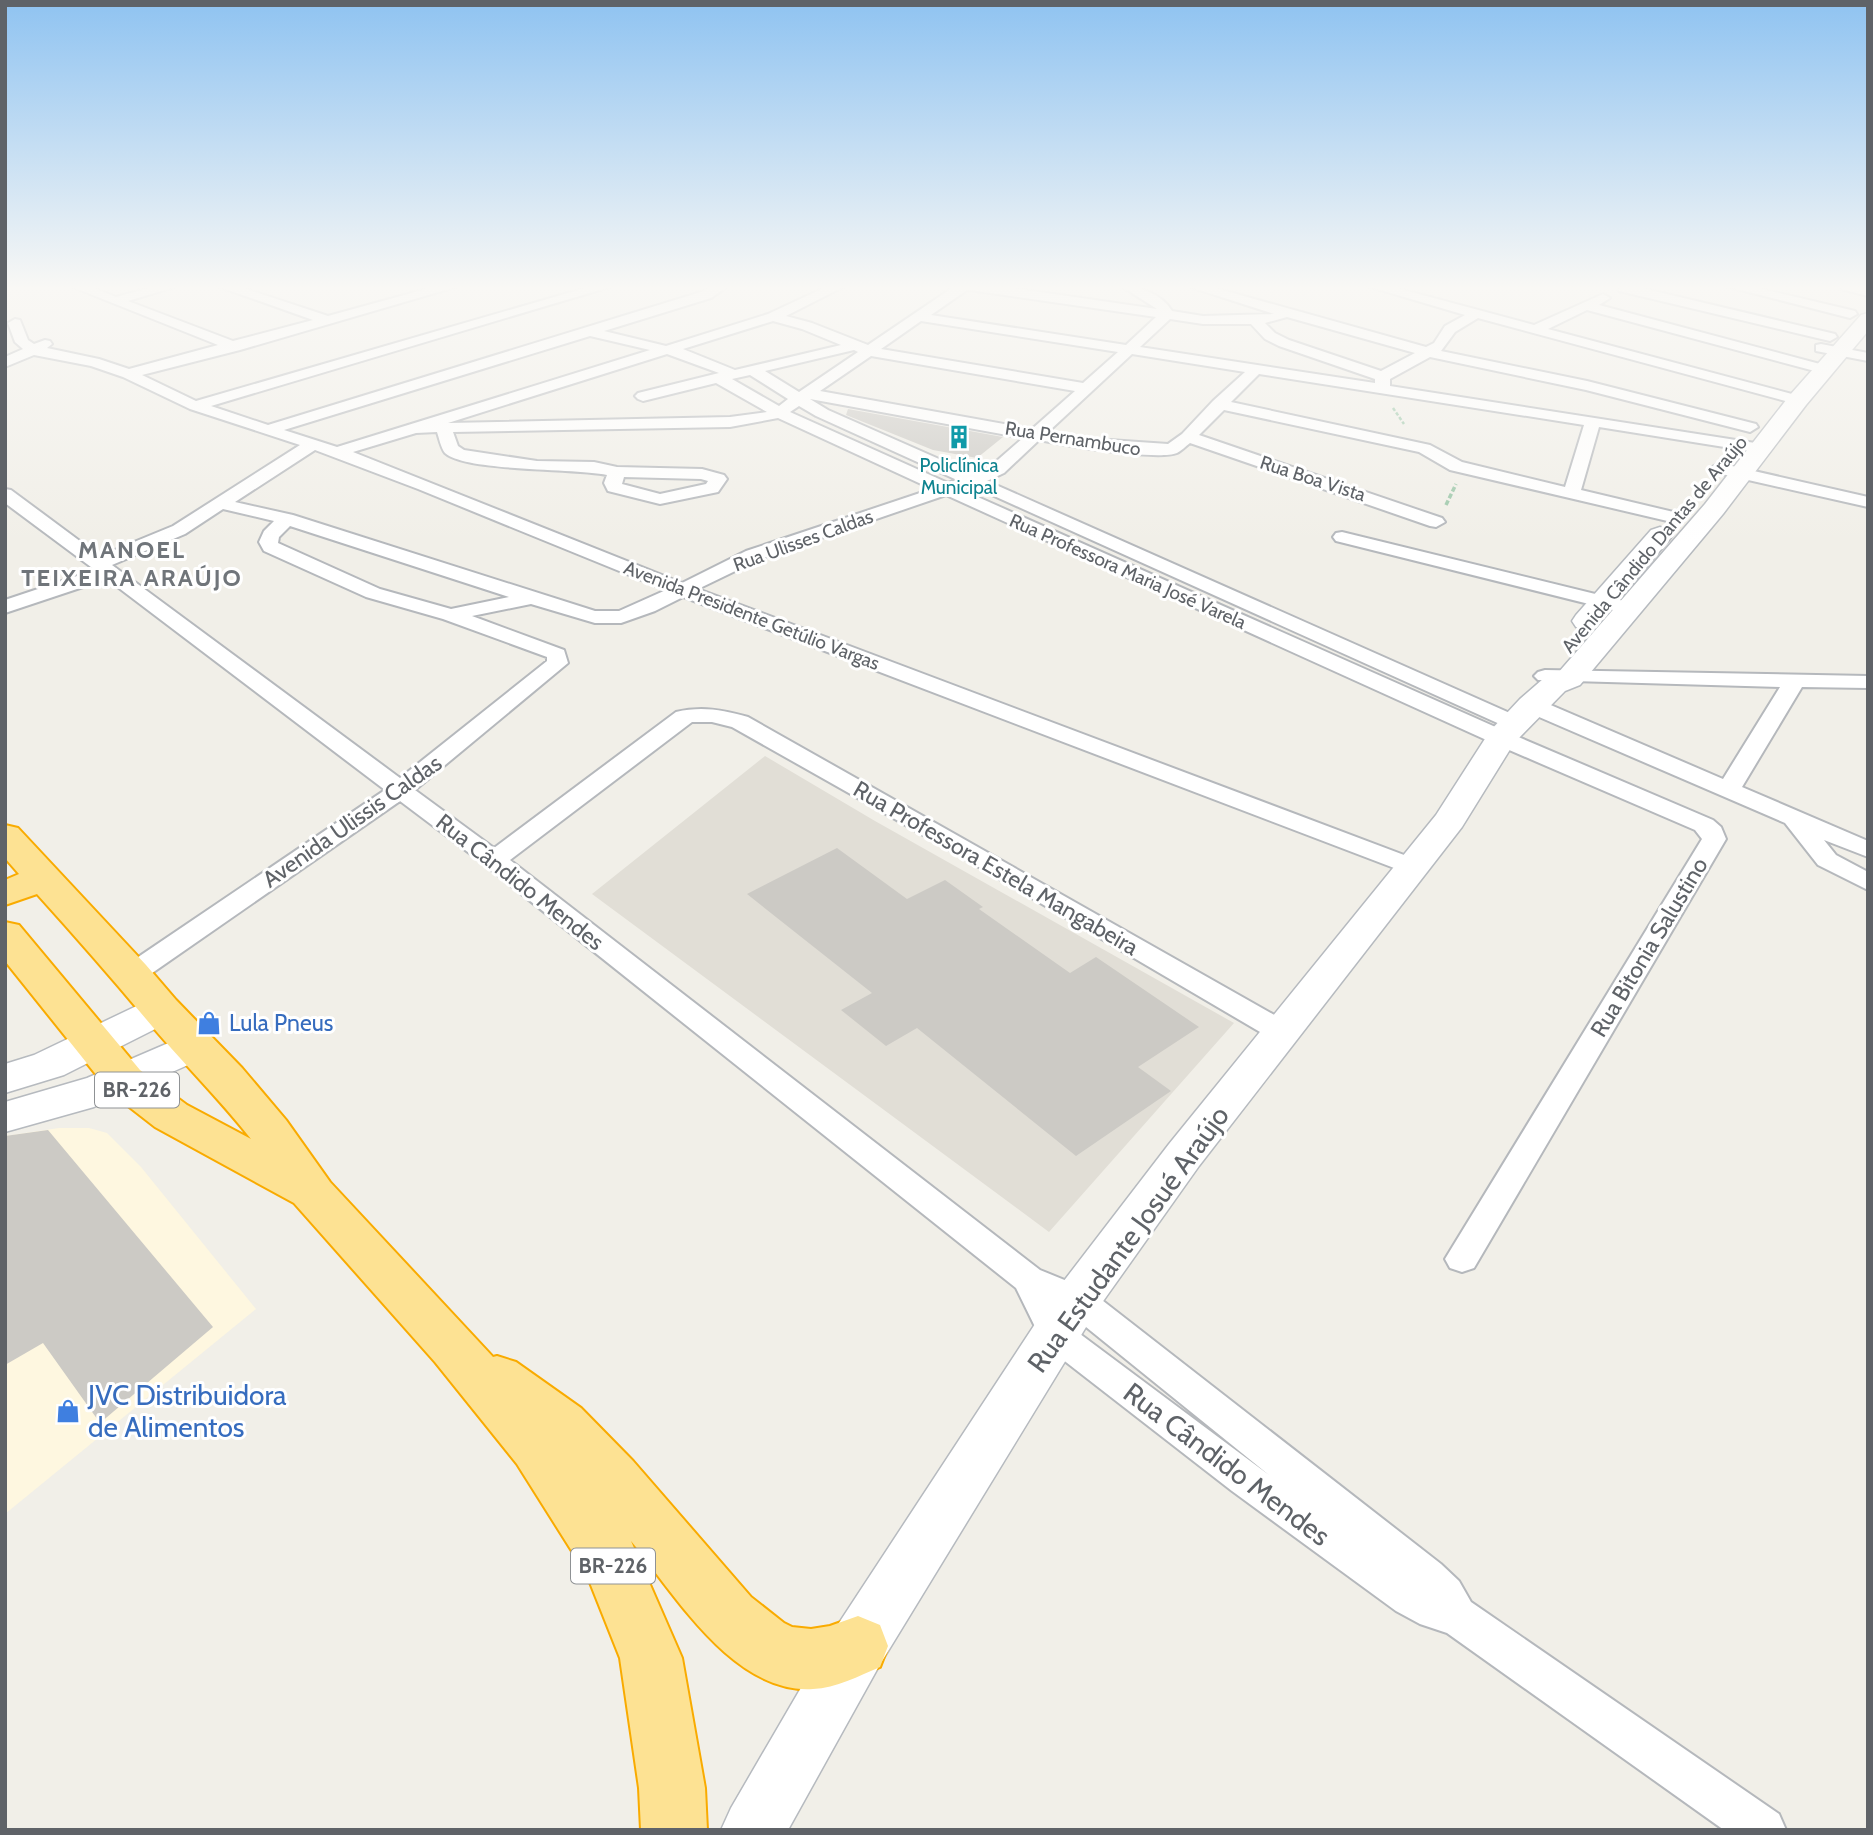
<svg xmlns="http://www.w3.org/2000/svg" width="1873" height="1835" font-family="Cabin,sans-serif">
  <style>
    .commercial { fill: #fef7e0 }
    .education { fill: #e1ded6 }
    .building { fill: #cccac5 }
    .lines { fill: none; stroke-linecap: round; stroke-linejoin: round }
    .street-casing { stroke: #b5b8bc; stroke-width: 4 }
    .secondary-casing { stroke: #b6babf; stroke-width: 3 }
    .highway-casing { stroke: #f9ab00; stroke-width: 4 }
    .path-far1 { stroke: #9cc7a9; stroke-width: 2.5; stroke-dasharray: 3.5 2; stroke-linecap: butt }
    .path { stroke: #9cc7a9; stroke-width: 3.5; stroke-dasharray: 5 2.5; stroke-linecap: butt }
    .street { fill: #fff; fill-rule: evenodd }
    .secondary { fill: #fff; fill-rule: evenodd }
    .highway { fill: #fde293; fill-rule: evenodd }
    .labels { text-anchor: middle; stroke-width: 6; stroke-linejoin: round; paint-order: stroke }
    .far-street-label { font-size: 19px; fill: #5f6368; stroke: #fff }
    .far-culture-label { font-size: 19px; fill: #0d838f; stroke: #fff }
    .shield { fill: #fff; stroke: #8f9295; stroke-width: 2 }
    .shield-label { font-size: 21px; font-weight: bold; fill: #5f6368 }
    .street-label { font-size: 23px; fill: #5f6368; stroke: #fff }
    .shop-label { font-size: 23px; fill: #366cbe; stroke: #fff; text-anchor: start }
    .far-district-label { font-size: 24px; font-weight: bold; letter-spacing: 2px; fill: #70757a; stroke: #fff }
    .near-street-label { font-size: 28px; fill: #5f6368; stroke: #fff }
    .near-shop-label { font-size: 28px; fill: #366cbe; stroke: #fff; text-anchor: start }
  </style>
  <rect width="100%" height="100%" fill="#f1efe8"/>
  <polygon class="commercial" points="59,1128 89,1128 107,1133 141,1167 256,1309 5,1514 5,1136"/>
  <polygon class="education" points="765,756 875,821 1234,1023 1049,1232 592,894"/>
  <g class="building">
    <polygon points="848,409 1003,437 977,458 933,450 846,415"/>
    <polygon points="837,848 907,899 945,880 983,907 979,909 1070,973 1096,957 1199,1027 1138,1067 1171,1091 1076,1156 917,1028 886,1046 841,1010 872,993 747,894"/>
    <polygon points="48,1130 213,1327 100,1423 43,1343 5,1365 5,1136"/>
  </g>
  <g class="lines">
    <g class="street-casing">
      <g id="street">
        <path d="M70,286H89L116,297L156,286H178L128,301L233,341L313,320L217,286H237L328,316L437,286H459L240,350L142,375L196,401L592,286H613L211,406L268,425L701,292L712,286H728L711,298L604,331L666,346L768,314L828,286H845L786,316L812,323L868,345L955,286H998L1157,309L1121,286C1139,286 1162,294 1172,311L1203,316L1274,314L1187,286H1208L1426,347L1434,343L1445,326L1465,315L1367,286H1389L1534,325L1603,294L1610,298L1599,305L1831,367L1833,370L1831,373L1826,374L1587,310L1548,329L1803,397L1806,400L1798,405L1793,403L1478,318L1455,332L1441,351L1587,381L1756,424L1758,427L1750,432L1586,390L1430,357L1390,379V386L1768,445L1770,448L1768,451L1762,453L1599,427L1581,490L1682,514L1685,518L1676,523L1450,470L1419,452L1224,410L1199,435L1442,518L1445,522L1436,527L1430,526L1190,443C1186,446 1181,451 1177,453C1157,461 1064,445 1039,440L1004,473L987,481L1521,718L1524,723L1521,728L1513,730L972,486L962,490L1509,733L1713,820L1721,827L1726,839L1474,1268L1462,1272L1450,1268L1445,1259L1702,839L1695,830L1493,743L946,495L760,559L698,589L1420,861L1424,866L1420,871L1411,874L1402,871L683,597L655,611L621,623H595L531,604L472,616L564,650L568,663L415,790L494,848L676,712C702,706 723,710 748,717L1292,1025L1296,1032L1292,1039L1282,1042L1272,1039L955,853L732,727L712,722H692L510,860L1040,1270L1089,1290L1441,1564L1459,1581L1471,1602L1779,1814L1786,1830H1724L1447,1633L1420,1624L1396,1611L1232,1491L1044,1345L1016,1288L485,865L400,801L142,980L132,983L122,980L118,974L122,968L385,790L107,579L5,613V600L95,570L5,503V489L11,490L100,556L173,526L300,445L190,409L123,377L91,366L34,355L5,367V357L23,349L15,342L8,323L15,319L20,320L28,340L34,344L45,340L50,341L52,344L47,348L99,359L129,369L218,345ZM967,290H969L1156,317L1126,345L931,315ZM1287,317L1415,353L1381,371L1289,340L1275,333L1265,323ZM1170,319L1203,324H1251L1265,339L1279,346L1375,379V383L1140,347ZM773,321L802,329L841,345L735,370L683,349ZM921,321L1118,352L1083,383L881,349ZM590,336L650,350L337,447L284,430ZM854,350L858,352L799,392L765,371ZM667,354L719,373L638,393L635,396L638,399L643,401L716,383L767,412L730,417L448,423ZM1132,354L1245,372L1213,401L1182,434L1168,444L1080,438L1048,432ZM871,356L1075,391L1032,429L820,391ZM1259,374L1584,425L1565,487L1462,462L1430,445L1231,402ZM750,375L788,399L779,406L732,379ZM810,399L1023,438L992,465L973,474L828,410ZM799,406L816,416L957,480L948,483L790,412ZM778,418L932,489L746,551L682,583L353,452L416,433L437,432C439,438 441,448 445,453C466,472 576,468 607,475L604,483L608,491L660,504L718,492L727,479L724,475L702,469L617,467L594,462L537,461L464,450L458,446L453,432L730,427ZM315,450L418,489L666,590L619,611H595L293,515L235,502ZM624,477L701,479L708,481L706,484L660,494L622,484ZM223,509L274,521L264,531L259,542L264,551L366,597L443,619L547,657V661L400,778L112,565L185,534ZM290,526L509,597L451,609L380,589L278,543L279,537ZM1059,1307L1065,1310L1269,1475L1068,1325Z"/>
        <polygon points="1619,286 1633,286 1835,334 1837,337 1830,341 1619,291"/>
        <polygon points="1725,286 1749,286 1855,311 1857,314 1850,318"/>
        <polygon points="1840,286 1868,288 1868,296 1841,289"/>
        <polygon points="1821,344 1868,353 1868,361 1816,351 1816,345"/>
        <polygon points="1719,463 1868,497 1868,507 1713,472 1711,468"/>
        <polygon points="1342,532 1636,604 1639,608 1636,612 1629,614 1336,541 1333,537 1336,533"/>
        <polygon points="1545,670 1868,676 1868,688 1802,687 1742,787 1868,841 1868,857 1824,840 1836,855 1868,872 1868,890 1818,865 1785,823 1523,710 1520,705 1523,700 1539,700 1723,779 1780,687 1538,680 1534,676 1538,672"/>
      </g>
    </g>
    <g class="secondary-casing">
      <g id="secondary">
        <polygon points="1868,313 1868,331 1806,405 1723,514 1580,685 1565,691 1514,743 1462,827 1199,1166 1094,1314 879,1666 788,1830 721,1830 731,1808 837,1626 1060,1286 1169,1144 1436,815 1490,731 1520,699 1543,679 1558,673 1705,504 1790,395 1861,315"/>
        <polygon points="1660,527 1669,530 1673,535 1669,540 1596,627 1586,629 1576,627 1572,621 1576,615 1651,530"/>
        <polygon points="161,997 175,1001 181,1010 175,1019 64,1075 5,1093 5,1064 34,1055 147,1001"/>
        <polygon points="194,1032 208,1036 214,1046 208,1056 94,1107 5,1132 5,1102 87,1078"/>
      </g>
    </g>
    <g class="highway-casing">
      <path id="highway" d="M5,825L18,828L146,965L176,1000L242,1068L286,1120L330,1182L493,1357L497,1356L516,1362L581,1408L633,1461L751,1597L784,1623L792,1627L811,1629L830,1626L858,1616L880,1625L888,1646L880,1667C859,1676 836,1688 813,1689C733,1694 675,1594 631,1541L682,1658L705,1788L707,1830H641L639,1788L620,1658L587,1575L517,1464L435,1362L294,1203L155,1127L110,1092L5,961V922L19,925L140,1070L187,1105L251,1139C218,1097 180,1060 146,1019C110,976 74,935 37,894L5,905V880L19,874L5,858Z"/>
    </g>
    <polyline class="path-far1" points="1393,408 1404,424"/>
    <polyline class="path" points="1446,505 1456,484"/>
    <use href="#street" class="street"/>
    <use href="#secondary" class="secondary"/>
    <use href="#highway" class="highway"/>
  </g>
  <linearGradient id="sky" x2="0" y2="1"><stop stop-color="#8fc3f1"/><stop offset="0.53" stop-color="#f9f8f5"/><stop offset="1" stop-color="#f9f8f5" stop-opacity="0"/></linearGradient>
  <rect width="1873" height="543" fill="url(#sky)"/>
  <defs>
    <g id="building-bare" transform="scale(1.89)"><path d="M-4-6H4V6H1V3H-1V6H-4ZM-2.5-4.3h1.7v1.8h-1.7ZM.8-4.3h1.7v1.8H.8ZM-2.5-1h1.7V.8h-1.7ZM.8-1h1.7V.8H.8Z" fill="#0f9aa8" stroke="#fff" stroke-width="2.5" paint-order="stroke"/></g>
    <g id="shop-bare" transform="scale(1.89)"><path d="M-5-2.5h2.3a2.7 3.5 0 0 1 5.4 0H5L5.5 6h-11ZM-1.5-2.5h3a1.5 2.3 0 0 0-3 0Z" fill="#3f7fe0" stroke="#fff" stroke-width="2.5" paint-order="stroke"/></g>
  </defs>
  <g fill-rule="evenodd">
    <use href="#building-bare" x="959" y="437"/>
    <use href="#shop-bare" x="209" y="1023"/>
    <use href="#shop-bare" x="68" y="1411"/>
  </g>
  <g class="labels">
    <g class="far-street-label">
      <text transform="translate(1073 438) rotate(9)" y="7">Rua Pernambuco</text>
      <text transform="translate(1313 478) rotate(18)" y="7">Rua Boa Vista</text>
      <text transform="translate(803 540) rotate(-20)" y="7">Rua Ulisses Caldas</text>
      <text transform="translate(1654 544) rotate(-50)" y="7">Avenida Cândido Dantas de Araújo</text>
      <text transform="translate(1128 571) rotate(24)" y="7">Rua Professora Maria José Varela</text>
      <text transform="translate(752 615) rotate(21)" y="7">Avenida Presidente Getúlio Vargas</text>
    </g>
    <g class="far-culture-label">
      <text x="959" y="472">Policlínica<tspan x="959" dy="22">Municipal</tspan></text>
    </g>
    <g class="shield">
      <rect x="95" y="1072.5" width="84" height="35" rx="5"/>
      <rect x="571" y="1548.5" width="84" height="35" rx="5"/>
    </g>
    <g class="shield-label">
      <text x="137" y="1097">BR-226</text>
      <text x="613" y="1573">BR-226</text>
    </g>
    <g class="street-label">
      <text transform="translate(352 821) rotate(-35)" y="8">Avenida Ulissis Caldas</text>
      <text transform="translate(996 868) rotate(30)" y="8">Rua Professora Estela Mangabeira</text>
      <text transform="translate(520 882) rotate(38)" y="8">Rua Cândido Mendes</text>
      <text transform="translate(1649 947) rotate(-59)" y="8">Rua Bitonia Salustino</text>
    </g>
    <g class="shop-label">
      <text x="229" y="1031">Lula Pneus</text>
    </g>
    <g class="far-district-label">
      <text x="132" y="558">MANOEL<tspan x="132" dy="28">TEIXEIRA ARAÚJO</tspan></text>
    </g>
    <g class="near-street-label">
      <text transform="translate(1128 1239) rotate(-54)" y="10">Rua Estudante Josué Araújo</text>
      <text transform="translate(1227 1464) rotate(37)" y="10">Rua Cândido Mendes</text>
    </g>
    <g class="near-shop-label">
      <text x="88" y="1405">JVC Distribuidora<tspan x="88" dy="32">de Alimentos</tspan></text>
    </g>
  </g>
  <rect width="1873" height="1835" fill="none" stroke="#5f6368" stroke-width="14"/>
</svg>
